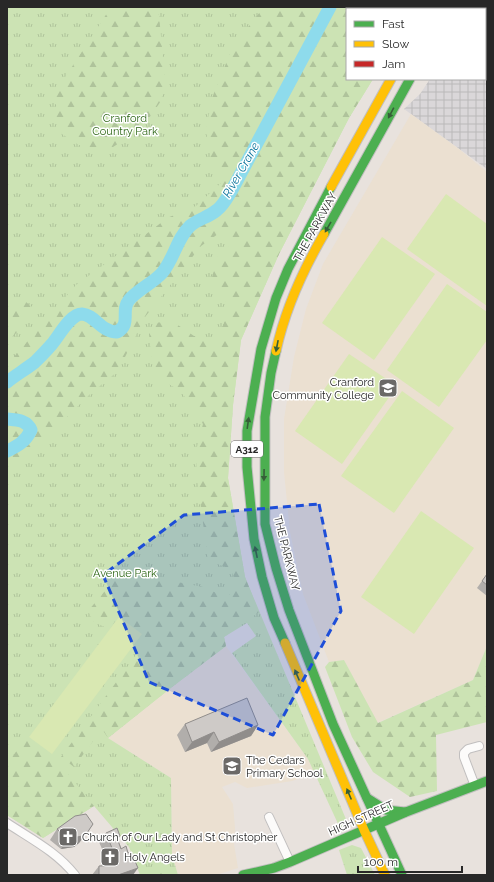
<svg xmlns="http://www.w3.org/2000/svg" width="494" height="882" font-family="Raleway,sans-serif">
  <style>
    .industrial { fill: url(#industrial-grid) }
    .education { fill: #ebe0d1 }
    .grass { fill: url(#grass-tufts) }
    .forest { fill: url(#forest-firs) }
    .pitch { fill: #d9e8b2 }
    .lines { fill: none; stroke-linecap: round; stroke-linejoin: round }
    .river { stroke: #8edbec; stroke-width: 13 }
    .street-casing { stroke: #c1bfbf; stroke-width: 10 }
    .fast-casing { stroke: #c1bfbf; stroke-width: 11 }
    .slow-casing { stroke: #c1bfbf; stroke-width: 11 }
    .jam-casing { stroke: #c1bfbf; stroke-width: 11 }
    .street { stroke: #fcfbfa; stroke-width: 8 }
    .fast { stroke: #4caf50; stroke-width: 9 }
    .slow { stroke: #ffc107; stroke-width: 9 }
    .jam { stroke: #c62828; stroke-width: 9 }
    .wall { fill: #b1aeab }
    .shaded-wall { fill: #908d8b }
    .building { fill: #cecac7; stroke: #908d8b }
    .oneway { fill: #365e38 }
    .marked { fill: #1d4ed8; fill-opacity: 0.2; stroke: #1d4ed8; stroke-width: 3; stroke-dasharray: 8 5; stroke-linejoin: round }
    .labels { text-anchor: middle; stroke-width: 3; stroke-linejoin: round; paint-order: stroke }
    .shield { fill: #fff; stroke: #686868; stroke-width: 1 }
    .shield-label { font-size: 10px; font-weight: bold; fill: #282828 }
    .park-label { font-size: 11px; fill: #2e6717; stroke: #fff }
    .street-label { font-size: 11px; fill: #282828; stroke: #fff }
    .poi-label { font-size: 11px; fill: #282828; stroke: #fff; text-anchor: start }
    .water-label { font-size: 12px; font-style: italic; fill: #09749c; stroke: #fff }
  </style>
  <defs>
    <pattern id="industrial-grid" width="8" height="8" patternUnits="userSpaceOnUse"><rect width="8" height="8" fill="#dad7d9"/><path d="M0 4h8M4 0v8" fill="none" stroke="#bbb9ba"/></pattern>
    <pattern id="grass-tufts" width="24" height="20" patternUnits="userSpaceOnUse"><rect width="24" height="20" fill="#cce3b4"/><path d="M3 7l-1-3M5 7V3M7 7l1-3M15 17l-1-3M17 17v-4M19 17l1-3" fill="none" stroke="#afc39b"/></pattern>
    <pattern id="forest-firs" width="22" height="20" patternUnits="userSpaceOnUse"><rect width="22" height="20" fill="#cce3b4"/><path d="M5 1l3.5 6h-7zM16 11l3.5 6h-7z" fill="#afc39b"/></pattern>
  </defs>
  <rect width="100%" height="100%" fill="#e8e2dd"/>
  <polygon class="industrial" points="487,17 487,169 404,109 420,94 430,79 485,79 485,18"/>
  <g class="education">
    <polygon points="411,114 459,149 487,172 487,646 473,680 377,723 344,660 329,662 303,594 290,532 284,472 284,419 294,357 306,309 323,264"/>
    <polygon points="226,646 308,759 315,773 292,781 247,788 235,782 222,787 233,804 235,828 234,844 238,868 216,875 178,875 172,855 171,778 108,738 172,687"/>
  </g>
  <g class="grass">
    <polygon points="7,7 324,7 220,201 7,377"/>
    <polygon points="336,7 413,7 412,9 347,9 347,79 373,79 349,118 279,254 241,340 233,405 228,478 245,577 348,824 340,828 308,759 232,653 256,636 247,623 224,637 226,646 172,687 108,738 171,778 172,855 178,875 140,875 129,847 94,806 43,838 7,815 7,453 217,218"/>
    <polygon points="352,845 361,848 375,875 347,875 339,850"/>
  </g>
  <g class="forest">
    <polygon points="111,7 155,7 159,15 165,80 161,101 149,118 135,133 113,147 97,149 79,145 62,134 56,116 56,96 64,79"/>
    <polygon points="264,7 413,7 412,9 347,9 347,79 373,79 349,118 279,254 241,340 233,405 228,478 245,577 259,612 224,637 226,646 172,687 108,738 102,729 74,767 61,757 148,639 119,617 109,629 94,622 88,611 115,579 131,573 203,587 228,598 236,580 230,569 208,560 197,478 196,451 203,424 181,391 154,376 149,334 154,323 172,321 194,336 218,338 230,307 211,281 219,252 239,241 218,234 201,246 145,317 118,371 90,394 14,470 7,480 7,365 76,285 153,229 167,218 196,206 222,182 211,160 206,131 212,98 233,46"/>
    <polygon points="20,297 32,307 22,326 7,344 7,304"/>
    <polygon points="487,646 487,722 436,735 437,791 410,797 373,772 352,737 325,667 329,662 344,660 378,723 473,680"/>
    <polygon points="29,737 52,754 94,806 43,838 7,815 7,762"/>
  </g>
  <g class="pitch">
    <polygon points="446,194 487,224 487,306 407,249"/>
    <polygon points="382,237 435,274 374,360 322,323"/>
    <polygon points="447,284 487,312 487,340 439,407 387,370"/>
    <polygon points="349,354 397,386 342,464 295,431"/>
    <polygon points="402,391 454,428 394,513 341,476"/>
    <polygon points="421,511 474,548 414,634 361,597"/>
    <polygon points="119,617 142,634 52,754 29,737"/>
  </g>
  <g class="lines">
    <g class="river">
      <path d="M7,382C16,375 26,369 35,362C41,356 47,350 52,344C59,336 70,314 82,314C95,315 101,332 117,332C132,324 120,311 129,300C138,289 152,284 162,273C174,259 177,238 190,226C198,219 209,217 217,210C224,205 228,196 233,188L330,7"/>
      <path d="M7,419C17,420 27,420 31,430C26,441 18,446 7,451"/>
    </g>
    <g class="street-casing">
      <g id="street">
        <polyline points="475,786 464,757 464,753 468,749 479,746"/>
        <polyline points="269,817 290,862"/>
        <path d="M7,823C31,839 57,852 75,875"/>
      </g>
    </g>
    <g class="fast-casing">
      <g id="fast">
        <polyline points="431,9 432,7"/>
        <polyline points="324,234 410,79"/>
        <polyline points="276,351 271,373 265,417 265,524 276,568 289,610 333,724 402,875"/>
        <polyline points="285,643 274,618 262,577 254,539 247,467 247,431 261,349 276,298 288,269 331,187"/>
        <polyline points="367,798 386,810 405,812"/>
        <polyline points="243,875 274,868 290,862 406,812 487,781"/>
      </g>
    </g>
    <g class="slow-casing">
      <g id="slow">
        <polyline points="331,187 391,79"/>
        <path d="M276,351C285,310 303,270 324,234"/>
        <polyline points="285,643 364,830 385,875"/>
      </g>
    </g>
    <g class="jam-casing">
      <polyline id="jam" points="453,9 455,7"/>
    </g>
    <use href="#street" class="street"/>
    <use href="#fast" class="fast"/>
    <use href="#slow" class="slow"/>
    <use href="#jam" class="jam"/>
  </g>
  <g class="wall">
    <polygon points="487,574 487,596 477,588"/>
    <polygon points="185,724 258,725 251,736 211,752 207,743 185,752 177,735"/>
    <polygon points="93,824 79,843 74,847 61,849 50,840 57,829"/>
    <polygon points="106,833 120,836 118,840 133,875 92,875 99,866 109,865 99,842"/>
  </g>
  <g class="shaded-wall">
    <polygon points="258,725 251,736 211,752 219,742"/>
    <polygon points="214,732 207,743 185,752 192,742"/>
    <polygon points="93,824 79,843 74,847 61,849 68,839"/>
    <polygon points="138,868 133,875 118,875"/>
  </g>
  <g class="building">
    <polygon points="487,574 487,585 482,581"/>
    <polygon points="247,698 258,725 219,742 214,732 192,742 185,724"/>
    <polygon points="86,814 93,824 87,833 82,836 68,839 57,829 75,816"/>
    <polygon points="117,828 120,836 117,838 121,849 126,846 128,853 131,852 138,868 118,875 99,875 99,866 117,865 114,859 116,858 106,833"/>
  </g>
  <defs><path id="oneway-solid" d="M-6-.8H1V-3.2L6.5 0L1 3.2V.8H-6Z"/></defs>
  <g class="oneway">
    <use href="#oneway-solid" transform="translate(391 113) rotate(118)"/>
    <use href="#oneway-solid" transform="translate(328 227) rotate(120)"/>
    <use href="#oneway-solid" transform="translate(277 346) rotate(101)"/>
    <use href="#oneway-solid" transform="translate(248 423) rotate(-82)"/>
    <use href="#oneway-solid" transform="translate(264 475) rotate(91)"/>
    <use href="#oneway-solid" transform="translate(256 552) rotate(-102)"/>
    <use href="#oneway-solid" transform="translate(297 675) rotate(-113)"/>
    <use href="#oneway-solid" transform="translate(349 794) rotate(-113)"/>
  </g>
  <path class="marked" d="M319,504L341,611L273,735L149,682L103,575L184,515Z"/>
  <defs>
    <g id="school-square" transform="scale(1)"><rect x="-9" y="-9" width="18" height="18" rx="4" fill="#6b6967" stroke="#fff"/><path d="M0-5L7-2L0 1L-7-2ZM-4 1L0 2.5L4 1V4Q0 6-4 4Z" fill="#fff"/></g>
    <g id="church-square" transform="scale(1)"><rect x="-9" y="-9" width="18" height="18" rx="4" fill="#6b6967" stroke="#fff"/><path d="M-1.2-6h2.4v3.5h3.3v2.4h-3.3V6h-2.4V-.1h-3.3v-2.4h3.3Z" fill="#fff"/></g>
  </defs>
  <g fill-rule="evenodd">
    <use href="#school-square" x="388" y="388"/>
    <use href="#school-square" x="232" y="766"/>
    <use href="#church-square" x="68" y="837"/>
    <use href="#church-square" x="110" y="857"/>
  </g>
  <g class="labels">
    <rect class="shield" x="231" y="441" width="32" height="16" rx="3"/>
    <g class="shield-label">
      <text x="247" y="453">A312</text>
    </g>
    <g class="park-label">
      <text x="125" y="122">Cranford<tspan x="125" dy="13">Country Park</tspan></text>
      <text x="125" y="577">Avenue Park</text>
    </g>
    <g class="street-label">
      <text transform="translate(315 227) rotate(-61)" y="4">THE PARKWAY</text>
      <text transform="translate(287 553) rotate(76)" y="4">THE PARKWAY</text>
      <text transform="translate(361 818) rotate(-24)" y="4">HIGH STREET</text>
    </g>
    <g class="poi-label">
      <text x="374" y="386" text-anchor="end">Cranford<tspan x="374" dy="13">Community College</tspan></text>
      <text x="246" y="764">The Cedars<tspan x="246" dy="13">Primary School</tspan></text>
      <text x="82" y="841">Church of Our Lady and St Christopher</text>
      <text x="124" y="861">Holy Angels</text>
    </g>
    <g class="water-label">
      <text transform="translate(241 170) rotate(-60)" y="4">River Crane</text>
    </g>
  </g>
  <rect width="494" height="882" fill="none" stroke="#282828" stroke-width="16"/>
  <rect x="346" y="8" width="140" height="72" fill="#ffffff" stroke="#a9a9a9"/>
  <rect x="354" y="21" width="20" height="6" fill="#4caf50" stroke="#a9a9a9"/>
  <text x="382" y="28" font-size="12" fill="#282828">Fast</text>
  <rect x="354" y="41" width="20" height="6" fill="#ffc107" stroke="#a9a9a9"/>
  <text x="382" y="48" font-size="12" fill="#282828">Slow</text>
  <rect x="354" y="61" width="20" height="6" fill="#c62828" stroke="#a9a9a9"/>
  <text x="382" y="68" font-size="12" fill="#282828">Jam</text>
  <path d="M358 866v6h104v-6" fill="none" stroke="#282828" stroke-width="2"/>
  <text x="364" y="866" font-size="12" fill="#282828" stroke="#ffffff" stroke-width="3" paint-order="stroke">100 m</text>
</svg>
